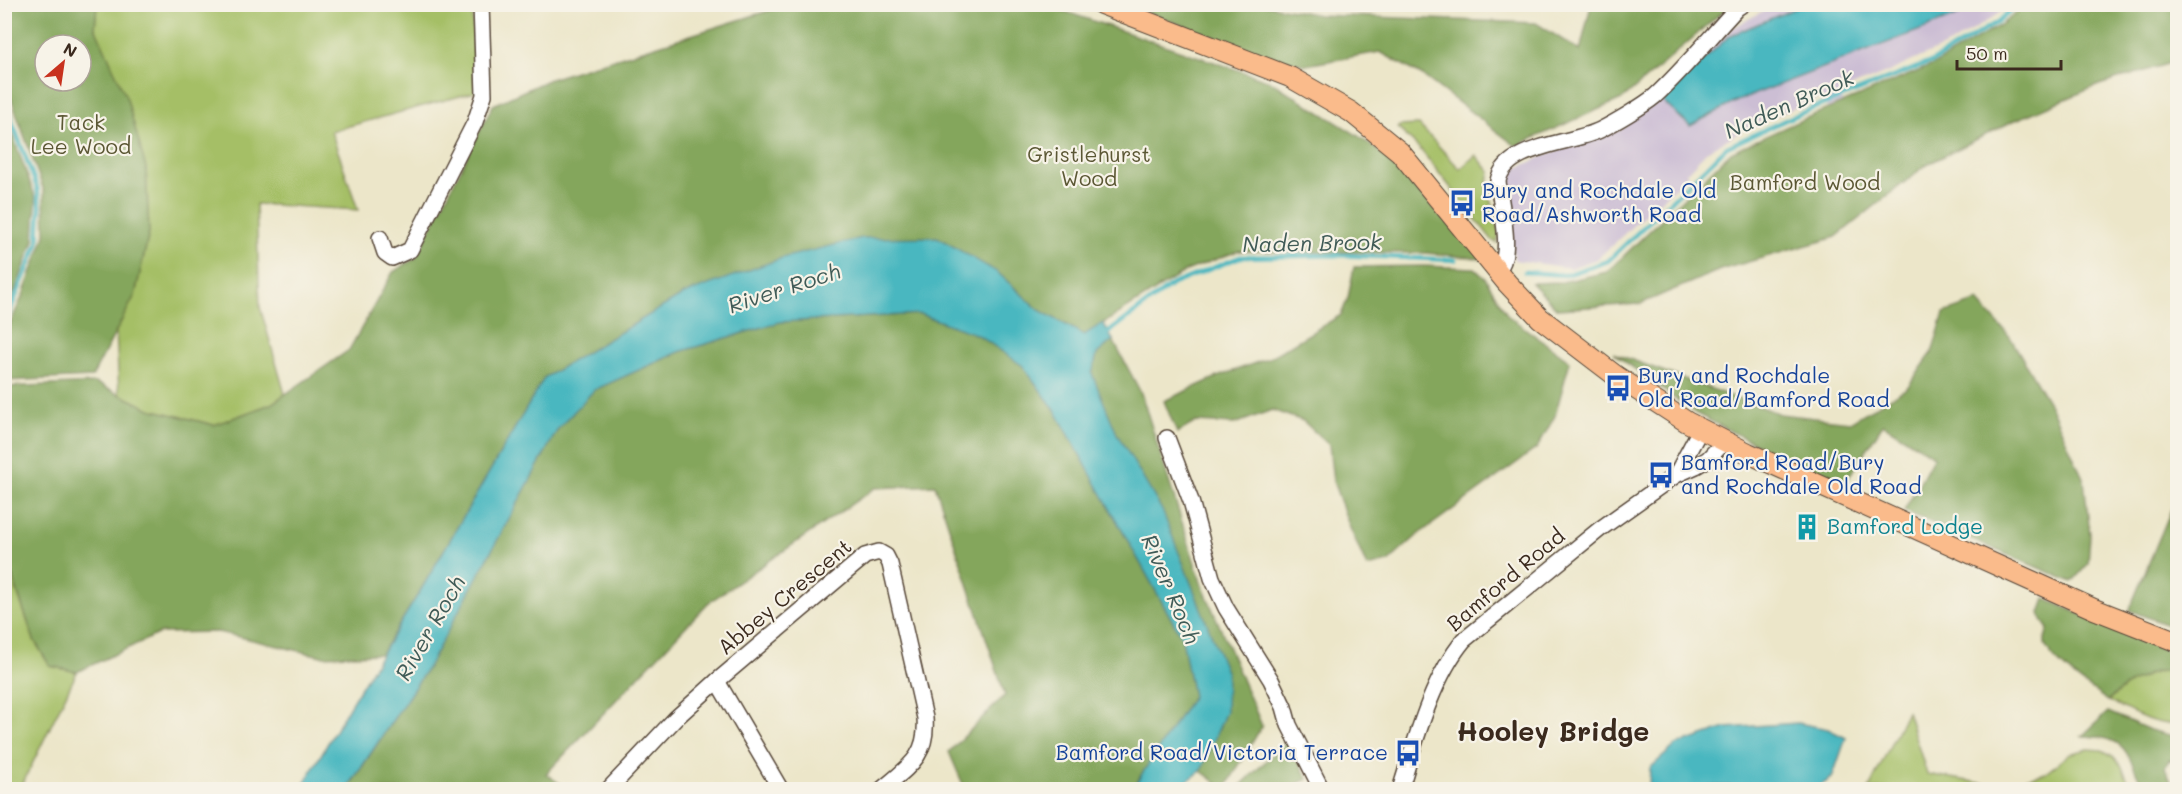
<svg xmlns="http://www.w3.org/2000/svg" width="2182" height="794" font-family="Mali,sans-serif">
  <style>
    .industrial { fill: #ccbed4 }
    .green { fill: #a5bf66; stroke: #707442; stroke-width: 1.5 }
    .forest { fill: #84a65b; stroke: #60683c; stroke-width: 1.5; fill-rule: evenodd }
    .water { fill: #48b7c0; stroke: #42706f; stroke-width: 1.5 }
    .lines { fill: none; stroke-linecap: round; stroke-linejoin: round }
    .stream { stroke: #48b7c0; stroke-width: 4.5 }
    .minor-casing { stroke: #564638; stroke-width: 18 }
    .major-casing { stroke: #564638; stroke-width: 22 }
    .minor { stroke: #fff; stroke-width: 15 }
    .major { stroke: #fabb8b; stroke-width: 20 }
    .labels { text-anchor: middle; stroke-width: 4.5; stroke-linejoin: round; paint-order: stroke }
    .park-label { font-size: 21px; fill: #5b5734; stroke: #f7f3e8 }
    .transit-label { font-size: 21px; fill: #164399; stroke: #f7f3e8; text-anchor: start }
    .culture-label { font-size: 21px; fill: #0d838f; stroke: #f7f3e8; text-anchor: start }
    .street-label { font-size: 21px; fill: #3b2a1e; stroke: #f7f3e8 }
    .water-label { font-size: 22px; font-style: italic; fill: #405b57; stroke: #f7f3e8 }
    .district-label { font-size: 27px; font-weight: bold; fill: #3b2a1e; stroke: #f7f3e8 }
  </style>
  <rect width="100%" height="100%" fill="#f7f3e8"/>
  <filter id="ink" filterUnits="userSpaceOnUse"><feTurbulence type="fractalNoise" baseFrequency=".0167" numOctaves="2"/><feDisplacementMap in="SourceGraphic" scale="12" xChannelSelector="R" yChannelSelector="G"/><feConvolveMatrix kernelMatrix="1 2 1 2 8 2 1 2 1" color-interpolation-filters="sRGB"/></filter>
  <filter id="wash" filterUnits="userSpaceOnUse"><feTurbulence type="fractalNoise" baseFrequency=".008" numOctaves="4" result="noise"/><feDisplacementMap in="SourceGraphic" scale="24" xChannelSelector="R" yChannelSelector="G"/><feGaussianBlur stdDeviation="1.35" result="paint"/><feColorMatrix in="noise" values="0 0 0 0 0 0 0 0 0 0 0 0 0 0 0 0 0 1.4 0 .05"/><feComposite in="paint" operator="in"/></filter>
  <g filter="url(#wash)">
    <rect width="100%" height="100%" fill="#ece6c9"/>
    <polygon class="industrial" points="1774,5 2011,5 1998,14 1952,43 1884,74 1839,92 1843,102 1827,108 1822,97 1753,125 1708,150 1686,173 1688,178 1672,190 1597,259 1570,268 1514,260 1506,184 1513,170 1550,153 1620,130 1734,27"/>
    <g class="green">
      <polygon points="97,5 472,5 475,92 331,131 358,210 256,204 260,307 285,394 271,404 214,425 150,409 119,394 116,330 135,295 149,233 146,168 95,27"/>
      <path d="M1419,125L1460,169L1476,155L1490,172C1482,195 1505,220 1497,243L1493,241L1420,149L1398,128L1399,126Z"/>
      <polygon points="4,555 34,640 50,666 77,672 20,789 5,789"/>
      <path d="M2169,669L2177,670V724C2153,726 2130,711 2109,701C2128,681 2142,676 2169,669Z"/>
      <polygon points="1907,711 1927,774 1998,786 2046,773 2069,754 2088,749 2102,750 2113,756 2121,765 2132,789 1869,789"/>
    </g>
    <g class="forest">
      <path d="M5,4L97,5L95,27L127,99L146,168L149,233L135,295L92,377L5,381V335L23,295L45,236L44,191L5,82ZM45,45H81V81H45Z"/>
      <polygon points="1262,4 1319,15 1536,23 1580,51 1591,5 1730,5 1624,98 1516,146 1423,76 1380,52 1306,65 1281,60 1251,50 1127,5"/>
      <polygon points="787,5 1046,5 1270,81 1357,135 1381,153 1484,259 1426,253 1238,251 1186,271 1085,335 1039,310 997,272 684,294 544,378 422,588 381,654 321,656 218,632 160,633 77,672 50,666 34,640 5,555 4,387 96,383 150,409 214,425 271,404 349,350 393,272 416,258 493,105 550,79"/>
      <polygon points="2027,5 2177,5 2177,61 2099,85 2011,122 1926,165 1836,237 1720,270 1640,304 1557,309 1532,283 1562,282 1607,272 1731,152 1799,121 1933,65 1999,26"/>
      <polygon points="5,115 36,199 34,240 17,286 5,313"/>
      <polygon points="1422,266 1474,268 1486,279 1508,316 1570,361 1555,416 1537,448 1419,534 1388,562 1367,567 1350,528 1333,481 1329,445 1303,421 1272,410 1235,424 1196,422 1177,433 1164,401 1217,377 1269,358 1341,315 1348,298 1354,267"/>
      <polygon points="1978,301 2010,337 2050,405 2084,480 2090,535 2088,564 2072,582 1904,511 1934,456 1883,424 1845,483 1776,454 1695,413 1613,353 1780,414 1850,422 1907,388 1932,353 1944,313"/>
      <polygon points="920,314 978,335 1023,366 1055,410 1182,638 1193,696 1132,789 965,789 949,752 1005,695 935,485 875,488 708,603 546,774 568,789 347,790 428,667 558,429 594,390 679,352 780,322"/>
      <polygon points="1113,340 1141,393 1201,582 1262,726 1225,789 1201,771 1226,711 1092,374 1097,354"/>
      <polygon points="2177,496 2177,629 2129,610"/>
      <path d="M2045,599L2177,655V670C2150,668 2127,683 2108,701C2094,691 2047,660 2045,643C2044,639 2047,633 2048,629L2043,622L2040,613Z"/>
      <path d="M2108,712L2150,730L2177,737V761L2169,760L2165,767L2174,789H2145C2124,754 2132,737 2082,736Z"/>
      <polygon points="1287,741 1308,779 1285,789 1237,789"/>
    </g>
    <g class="water">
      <polygon points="1803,5 1962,5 1959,15 1737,101 1690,126 1661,100 1729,36"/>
      <polygon points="937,237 997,272 1039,310 1084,335 1103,323 1113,340 1097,354 1092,374 1117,434 1162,510 1227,674 1226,711 1201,771 1176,789 1132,789 1193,696 1182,638 1055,410 1023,366 978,335 920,314 780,322 679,352 594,390 558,429 428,667 347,789 301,789 349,707 422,588 544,378 684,294 782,258 862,238"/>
      <polygon points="1798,723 1828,729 1846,738 1832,778 1815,789 1762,789 1749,786 1707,786 1696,790 1657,790 1649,785 1650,768 1676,745 1726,728"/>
    </g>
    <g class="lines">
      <g class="stream">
        <polyline points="4,101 37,187 40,206 38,243 4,325"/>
        <polyline points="1525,272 1566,275 1608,261 1727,147 1794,116 1931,62 1996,23 2020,4"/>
        <polyline points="1105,335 1173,284 1240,257 1339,255 1455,260"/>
      </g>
    </g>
  </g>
  <g filter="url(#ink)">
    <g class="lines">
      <g class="minor-casing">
        <g id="minor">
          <polyline points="380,238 385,253 392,258 410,250 475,122 484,95 481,4"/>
          <path d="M1498,270C1514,254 1500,203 1498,181C1505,145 1571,144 1600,130C1614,123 1643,106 1655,96C1684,69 1710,37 1737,8L1743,4"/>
          <polyline points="1167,438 1191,501 1212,578 1226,608 1271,680 1284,707 1289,725 1322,790"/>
          <polyline points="1676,475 1700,430"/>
          <polyline points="717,681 781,790"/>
          <path d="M608,790L676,718L717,681L865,556L879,552L886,556L890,564L925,718C928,757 908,767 881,790"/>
          <path d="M1400,790C1415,742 1432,678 1464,640L1600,529L1676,475L1696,466L1708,459L1724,442"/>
        </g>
      </g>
      <g class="major-casing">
        <polyline id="major" points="1101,4 1290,77 1351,112 1400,152 1507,283 1540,318 1616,376 1687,422 1748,453 2094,609 2178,642"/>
      </g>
      <use href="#minor" class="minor"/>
      <use href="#major" class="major"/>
    </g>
  </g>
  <defs>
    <g id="bus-bare" transform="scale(2.07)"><path d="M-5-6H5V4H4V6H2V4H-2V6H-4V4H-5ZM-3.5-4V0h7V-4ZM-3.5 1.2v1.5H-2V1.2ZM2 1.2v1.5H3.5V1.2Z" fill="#1a4fb4" stroke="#f7f3e8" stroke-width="2.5" paint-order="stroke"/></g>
    <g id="building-bare" transform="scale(2.07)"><path d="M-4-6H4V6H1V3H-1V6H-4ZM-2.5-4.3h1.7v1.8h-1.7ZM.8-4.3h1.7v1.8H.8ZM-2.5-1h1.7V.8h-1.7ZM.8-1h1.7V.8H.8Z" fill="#0f9aa8" stroke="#f7f3e8" stroke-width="2.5" paint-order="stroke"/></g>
  </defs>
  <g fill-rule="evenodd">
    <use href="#bus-bare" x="1462" y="203"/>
    <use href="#bus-bare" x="1618" y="388"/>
    <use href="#bus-bare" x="1661" y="475"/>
    <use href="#building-bare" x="1807" y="527"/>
    <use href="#bus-bare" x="1408" y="753"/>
  </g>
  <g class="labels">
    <g class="park-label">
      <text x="81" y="130">Tack<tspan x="81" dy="24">Lee Wood</tspan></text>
      <text x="1089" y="162">Gristlehurst<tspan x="1089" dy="24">Wood</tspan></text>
      <text x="1805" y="190">Bamford Wood</text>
    </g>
    <g class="transit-label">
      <text x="1482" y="198">Bury and Rochdale Old<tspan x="1482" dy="24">Road/Ashworth Road</tspan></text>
      <text x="1638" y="383">Bury and Rochdale<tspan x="1638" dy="24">Old Road/Bamford Road</tspan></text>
      <text x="1681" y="470">Bamford Road/Bury<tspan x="1681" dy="24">and Rochdale Old Road</tspan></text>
      <text x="1388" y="760" text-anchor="end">Bamford Road/Victoria Terrace</text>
    </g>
    <g class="culture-label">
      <text x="1827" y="534">Bamford Lodge</text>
    </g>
    <g class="street-label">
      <text transform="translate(1506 580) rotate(-40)" y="7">Bamford Road</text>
      <text transform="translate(785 597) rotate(-40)" y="7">Abbey Crescent</text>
    </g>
    <g class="water-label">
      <text transform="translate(1789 104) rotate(-24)" y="8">Naden Brook</text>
      <text transform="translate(1312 243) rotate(-1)" y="8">Naden Brook</text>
      <text transform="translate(784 288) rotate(-18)" y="8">River Roch</text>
      <text transform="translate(1171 589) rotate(67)" y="8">River Roch</text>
      <text transform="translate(430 628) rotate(-60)" y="8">River Roch</text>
    </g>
    <g class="district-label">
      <text x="1553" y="741">Hooley Bridge</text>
    </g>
  </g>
  <rect width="2182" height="794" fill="none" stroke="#f7f3e8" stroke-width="24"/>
  <g transform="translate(63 63) rotate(29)"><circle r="28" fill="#f7f3e8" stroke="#aca397" stroke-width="1.5"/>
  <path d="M0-4.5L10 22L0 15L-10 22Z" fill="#c8321e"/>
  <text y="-9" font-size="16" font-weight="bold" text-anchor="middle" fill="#3b2a1e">N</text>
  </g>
  <path d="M1957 60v9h104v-9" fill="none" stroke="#3b2a1e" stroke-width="3"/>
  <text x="1966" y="60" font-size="18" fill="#3b2a1e" stroke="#f7f3e8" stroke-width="4.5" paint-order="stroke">50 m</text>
</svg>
